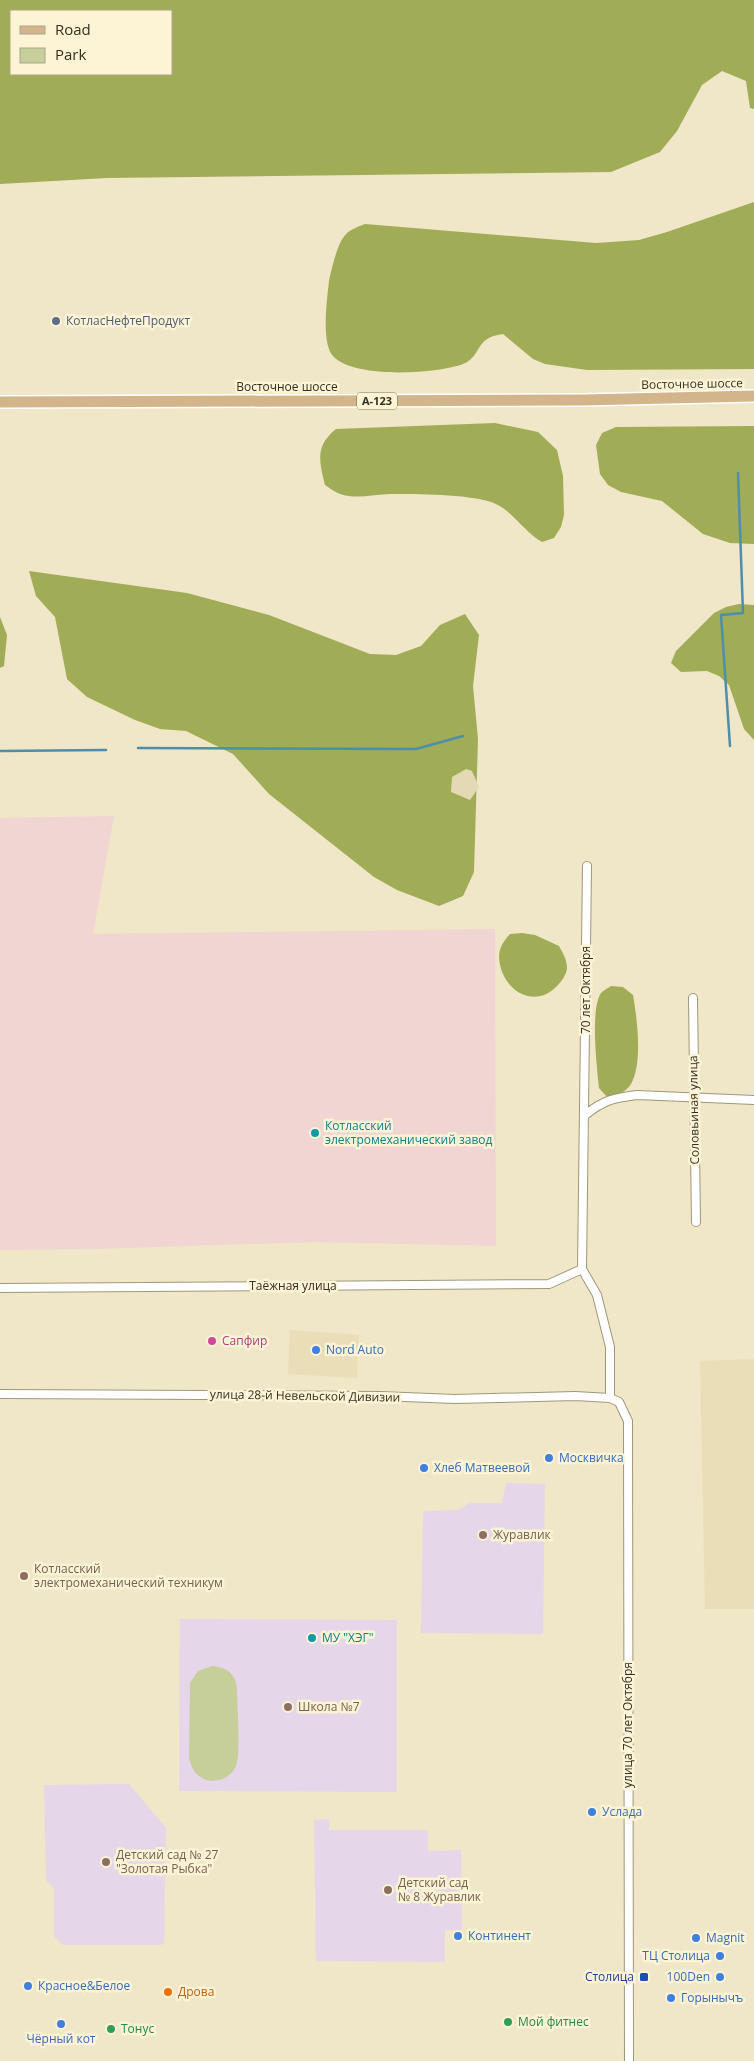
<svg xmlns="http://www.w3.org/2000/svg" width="754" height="2061" font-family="'Open Sans',sans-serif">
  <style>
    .built { fill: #eadeb8 }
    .industrial { fill: #f0d5d3 }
    .education { fill: #e6d6e9 }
    .green { fill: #c6cf9a }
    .forest { fill: #a0ac56; fill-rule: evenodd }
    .sand { fill: #e3dab5 }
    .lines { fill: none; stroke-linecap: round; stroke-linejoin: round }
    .stream { stroke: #4d8eab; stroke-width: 2.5 }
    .minor-casing { stroke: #a0977b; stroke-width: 10 }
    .primary-casing { stroke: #fff; stroke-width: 14 }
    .minor { stroke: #fff; stroke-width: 8 }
    .primary { stroke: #d3b58b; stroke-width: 11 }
    .service-dot { fill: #5c6f8a; stroke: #fdf3d5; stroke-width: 2 }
    .culture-dot { fill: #0f9aa8; stroke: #fdf3d5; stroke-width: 2 }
    .hotel-dot { fill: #d1479c; stroke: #fdf3d5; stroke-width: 2 }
    .shop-dot { fill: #3f7fe0; stroke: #fdf3d5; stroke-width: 2 }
    .education-dot { fill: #8d6e63; stroke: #fdf3d5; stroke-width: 2 }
    .transit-dot { fill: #1a4fb4; stroke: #fdf3d5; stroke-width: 2 }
    .food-dot { fill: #e8710a; stroke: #fdf3d5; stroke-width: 2 }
    .leisure-dot { fill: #2e9e5b; stroke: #fdf3d5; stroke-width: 2 }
    .labels { text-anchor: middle; stroke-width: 5; stroke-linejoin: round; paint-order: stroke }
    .shield { fill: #fdf3d5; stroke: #706a58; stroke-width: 1 }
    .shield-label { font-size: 11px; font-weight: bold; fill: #332f23 }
    .service-label { font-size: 12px; fill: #4e5e75; stroke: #fdf3d5; text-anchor: start }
    .street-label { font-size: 12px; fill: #332f23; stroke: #fdf3d5 }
    .culture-label { font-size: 12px; fill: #0d838f; stroke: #fdf3d5; text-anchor: start }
    .hotel-label { font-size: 12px; fill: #b23c85; stroke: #fdf3d5; text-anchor: start }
    .shop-label { font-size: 12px; fill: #366cbe; stroke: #fdf3d5; text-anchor: start }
    .education-label { font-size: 12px; fill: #785e54; stroke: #fdf3d5; text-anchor: start }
    .transit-label { font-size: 12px; fill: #164399; stroke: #fdf3d5; text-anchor: end }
    .food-label { font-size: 12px; fill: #c56008; stroke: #fdf3d5; text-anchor: start }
    .leisure-label { font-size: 12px; fill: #27864d; stroke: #fdf3d5; text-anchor: start }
  </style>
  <rect width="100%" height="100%" fill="#f0e6c8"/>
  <g class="built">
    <polygon points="290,1330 359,1335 357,1378 288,1374"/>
    <polygon points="754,1359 754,1609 705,1609 700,1361"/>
  </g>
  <polygon class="industrial" points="114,816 93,934 495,929 496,1246 314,1242 96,1249 0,1250 0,818"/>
  <g class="education">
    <polygon points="506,1483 545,1484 543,1634 421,1633 423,1511 458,1510 470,1503 502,1503"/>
    <polygon points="180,1619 397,1620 397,1792 179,1791"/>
    <polygon points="129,1784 166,1828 164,1943 161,1945 63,1945 54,1936 54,1888 46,1880 44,1785"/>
    <polygon points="329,1819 329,1830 428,1830 428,1851 461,1850 462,1930 445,1930 445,1962 316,1961 314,1820"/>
  </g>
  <path class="green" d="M212,1666C227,1667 236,1674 237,1689C237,1706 241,1752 236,1766C231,1778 216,1784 204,1779C195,1775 191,1767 189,1758L190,1683L198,1671Z"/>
  <g class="forest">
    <path d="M0,0H754V109L750,108L746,81L722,71L702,85L677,131L660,152L611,172L107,178L0,184ZM11,11H171V74H11Z"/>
    <path d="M754,202V369L587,370L545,364L533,359L503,334C473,338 483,356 463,364C436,374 354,379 333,356C321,343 327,299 329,281C331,271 337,246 343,238C348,230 357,227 365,224L596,243L639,240L667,232Z"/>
    <path d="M495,423L538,432L557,450L563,476L564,515L561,527L554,538L542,542C523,531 512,509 491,502C465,494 419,494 391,494C377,494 362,498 349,496C339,495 332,490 325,485C319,461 315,446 336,429Z"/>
    <polygon points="754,426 754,544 730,543 703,534 662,501 621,492 608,485 600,474 596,445 602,433 616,427"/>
    <polygon points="29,571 187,593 269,615 370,654 396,655 421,646 440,625 465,614 479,635 473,686 478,739 474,872 463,896 439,906 397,890 374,877 269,794 233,754 186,731 160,729 135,720 87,697 67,679 55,617 36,596"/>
    <polygon points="739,604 754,605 754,740 744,729 729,685 719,676 707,671 681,672 671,663 676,651 714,613 726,607"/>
    <polygon points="0,617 7,635 4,666 0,668"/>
    <path d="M522,933L535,935L559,946C563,953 567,960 567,968C567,973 562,981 558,985C538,1007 510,996 501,969C497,954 499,946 510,934Z"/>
    <path d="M611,986L623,987L633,995C637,1018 643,1063 631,1084C626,1092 617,1095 608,1098L599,1088C597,1068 590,1009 601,993C603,991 608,988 611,986Z"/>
  </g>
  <polygon class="sand" points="466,769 472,771 479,787 470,800 451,792 452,777"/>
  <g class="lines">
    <g class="stream">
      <polyline points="730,746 721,615 743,613 738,473"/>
      <polyline points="138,748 416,749 463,736"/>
      <polyline points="0,751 106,750"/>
    </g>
    <g class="minor-casing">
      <g id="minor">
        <polyline points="587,866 582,1269 597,1295 610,1347 610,1398"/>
        <polyline points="693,998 696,1222"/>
        <path d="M585,1115C604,1100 613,1098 637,1095L754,1100"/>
        <polyline points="0,1288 549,1284 582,1269"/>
        <polyline points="0,1394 380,1396 455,1399 575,1396 610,1398 619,1402 628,1421 629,2061"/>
      </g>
    </g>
    <g class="primary-casing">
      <polyline id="primary" points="0,402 583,400 754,396"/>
    </g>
    <use href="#minor" class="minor"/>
    <use href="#primary" class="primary"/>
  </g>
  <circle class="service-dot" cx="56" cy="321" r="5"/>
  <g class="culture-dot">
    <circle cx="315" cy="1133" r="5"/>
    <circle cx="312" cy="1638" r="5"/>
  </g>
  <circle class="hotel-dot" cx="212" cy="1341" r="5"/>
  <g class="shop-dot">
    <circle cx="316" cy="1350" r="5"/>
    <circle cx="549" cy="1458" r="5"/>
    <circle cx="424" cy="1468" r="5"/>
    <circle cx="592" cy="1812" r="5"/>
    <circle cx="458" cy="1936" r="5"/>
    <circle cx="696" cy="1938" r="5"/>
    <circle cx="720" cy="1956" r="5"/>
    <circle cx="720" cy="1977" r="5"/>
    <circle cx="28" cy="1986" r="5"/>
    <circle cx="671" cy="1998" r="5"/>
    <circle cx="61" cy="2024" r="5"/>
  </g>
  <g class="education-dot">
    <circle cx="483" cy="1535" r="5"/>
    <circle cx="24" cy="1576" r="5"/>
    <circle cx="288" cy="1707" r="5"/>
    <circle cx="106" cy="1862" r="5"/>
    <circle cx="388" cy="1890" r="5"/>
  </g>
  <rect class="transit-dot" x="639" y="1972" width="10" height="10" rx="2.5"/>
  <circle class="food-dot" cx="168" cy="1992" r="5"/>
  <g class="leisure-dot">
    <circle cx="508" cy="2022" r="5"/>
    <circle cx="111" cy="2029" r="5"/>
  </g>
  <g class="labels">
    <rect class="shield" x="357" y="392.5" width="40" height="17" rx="4"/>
    <g class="shield-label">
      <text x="377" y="405">А-123</text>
    </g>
    <g class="service-label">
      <text x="66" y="325">КотласНефтеПродукт</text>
    </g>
    <g class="street-label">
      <text transform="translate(692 384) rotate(-1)" y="4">Восточное шоссе</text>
      <text x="287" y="391">Восточное шоссе</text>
      <text transform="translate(586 990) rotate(-90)" y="4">70 лет Октября</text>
      <text transform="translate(694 1110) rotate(-91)" y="4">Соловьиная улица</text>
      <text x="293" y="1290">Таёжная улица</text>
      <text transform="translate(305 1396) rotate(1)" y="4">улица 28-й Невельской Дивизии</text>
      <text transform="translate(628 1725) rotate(-90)" y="4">улица 70 лет Октября</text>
    </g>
    <g class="culture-label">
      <text x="325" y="1130">Котласский<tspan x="325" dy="14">электромеханический завод</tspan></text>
      <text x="322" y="1642">МУ "ХЭГ"</text>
    </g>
    <g class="hotel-label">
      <text x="222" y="1345">Сапфир</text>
    </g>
    <g class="shop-label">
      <text x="326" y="1354">Nord Auto</text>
      <text x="559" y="1462">Москвичка</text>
      <text x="434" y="1472">Хлеб Матвеевой</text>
      <text x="602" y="1816">Услада</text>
      <text x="468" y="1940">Континент</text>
      <text x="706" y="1942">Magnit</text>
      <text x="710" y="1960" text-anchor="end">ТЦ Столица</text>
      <text x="710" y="1981" text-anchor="end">100Den</text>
      <text x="38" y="1990">Красное&amp;Белое</text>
      <text x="681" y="2002">Горынычъ</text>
      <text x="61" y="2043" text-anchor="middle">Чёрный кот</text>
    </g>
    <g class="education-label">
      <text x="493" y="1539">Журавлик</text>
      <text x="34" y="1573">Котласский<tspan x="34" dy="14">электромеханический техникум</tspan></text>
      <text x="298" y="1711">Школа №7</text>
      <text x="116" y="1859">Детский сад № 27<tspan x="116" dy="14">"Золотая Рыбка"</tspan></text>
      <text x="398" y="1887">Детский сад<tspan x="398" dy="14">№ 8 Журавлик</tspan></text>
    </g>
    <g class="transit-label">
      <text x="634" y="1981">Столица</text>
    </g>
    <g class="food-label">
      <text x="178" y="1996">Дрова</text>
    </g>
    <g class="leisure-label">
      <text x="518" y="2026">Мой фитнес</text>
      <text x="121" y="2033">Тонус</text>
    </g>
  </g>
  <rect x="10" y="10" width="162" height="65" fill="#fdf3d5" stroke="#aca58e"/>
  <rect x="20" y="26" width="25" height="8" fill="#d3b58b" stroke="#aca58e"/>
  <text x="55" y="35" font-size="15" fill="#332f23">Road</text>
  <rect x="20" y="48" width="25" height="15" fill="#c6cf9a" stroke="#aca58e"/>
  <text x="55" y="60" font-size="15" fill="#332f23">Park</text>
</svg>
